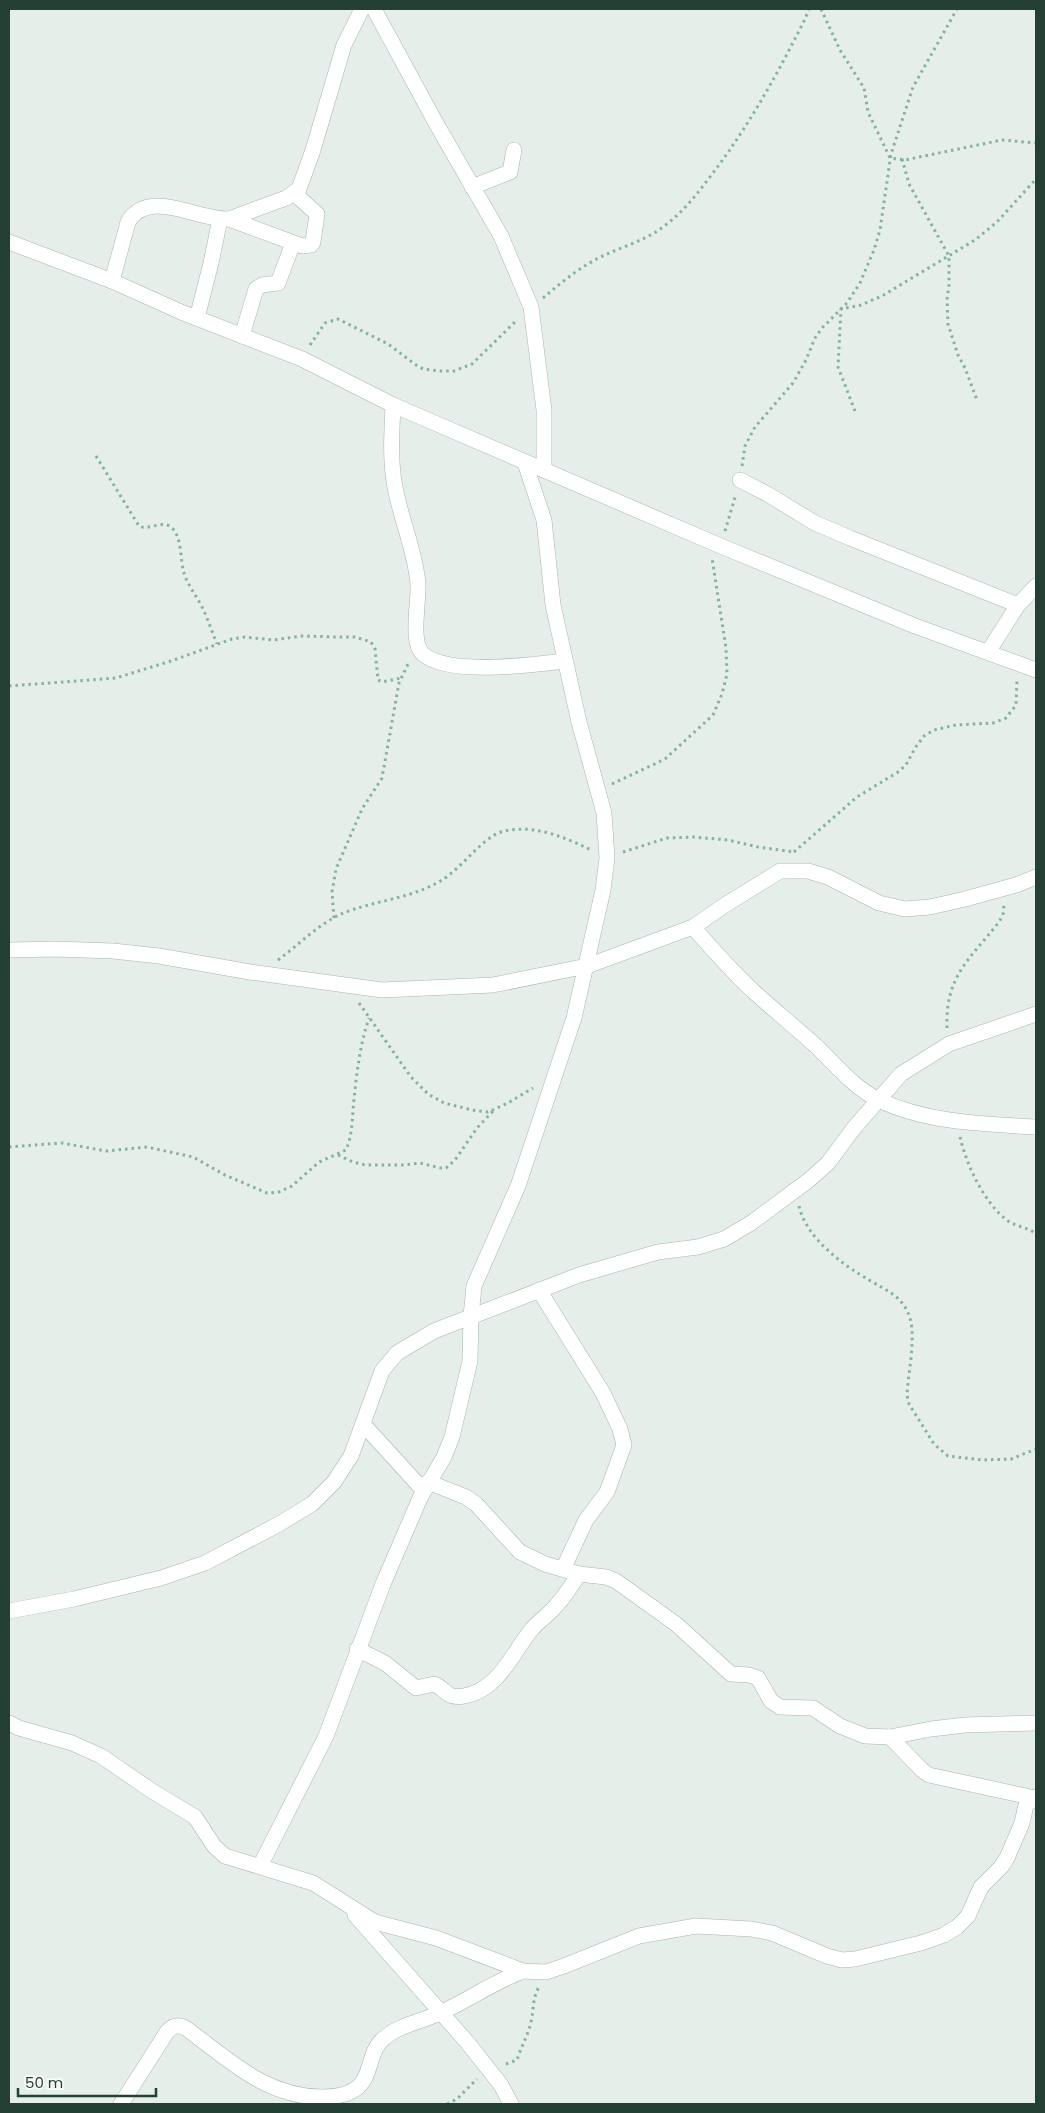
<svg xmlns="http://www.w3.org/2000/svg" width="1045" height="2113" font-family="Poppins,sans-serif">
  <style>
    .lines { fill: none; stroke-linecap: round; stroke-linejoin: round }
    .minor-casing { stroke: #a7b6af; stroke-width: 16 }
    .path { stroke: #86b19d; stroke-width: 3; stroke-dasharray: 2.5 4; stroke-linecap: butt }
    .minor { stroke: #fff; stroke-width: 15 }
  </style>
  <rect width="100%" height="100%" fill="#e5eee9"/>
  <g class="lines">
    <g class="minor-casing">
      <g id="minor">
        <polyline points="374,9 437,125 501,236 531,307 544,410 544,470"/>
        <polyline points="472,187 510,172 514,150"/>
        <polyline points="229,219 302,246 311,245 313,242 317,214 294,193"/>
        <polyline points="9,242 112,281 181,312 302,359 393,405 716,544 915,626 1036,670"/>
        <path d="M112,281L128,222C149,187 198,221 229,219L286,198L299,189L313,150L344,45L362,9"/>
        <polyline points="197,318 211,263 220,219"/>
        <polyline points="242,336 256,289 262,285 278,283 293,243"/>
        <path d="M393,405C392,430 390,456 394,481C399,516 415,548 418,584C419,602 410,643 423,654C448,676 532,665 564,661"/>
        <polyline points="740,480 769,495 815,523 850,538 1018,605"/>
        <polyline points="988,652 1018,605 1036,586"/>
        <path d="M693,927C712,949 732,971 753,991C774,1010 795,1027 816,1046C836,1065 854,1088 879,1100C927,1123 985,1124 1036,1127"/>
        <polyline points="9,950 55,949 113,951 159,956 250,972 382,990 493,985 587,966 693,927 725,905 780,871 808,871 828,877 879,903 905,909 930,907 965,899 1016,885 1036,877"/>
        <polyline points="539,1290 603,1393 620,1429 624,1445 607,1492 586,1520 563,1569"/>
        <polyline points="363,1424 424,1491"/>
        <polyline points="428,1482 466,1497 476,1504 520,1552 545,1564 579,1574 606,1577 616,1581 676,1624 731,1674 749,1675 758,1678 771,1701 780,1707 813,1708 840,1726 865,1736 890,1737 931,1729 965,1725 1036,1723"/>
        <polyline points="9,1611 74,1599 161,1578 205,1563 279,1524 312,1504 334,1482 351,1456 382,1371 397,1353 434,1331 579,1275 658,1252 698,1247 724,1239 751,1223 809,1180 828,1163 854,1128 901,1074 949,1044 1036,1014"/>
        <path d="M357,1649L385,1663L416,1688L434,1684C447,1689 445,1699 464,1696C499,1690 512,1653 532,1629C537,1623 543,1619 549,1613C561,1602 570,1588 579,1574"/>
        <polyline points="9,1723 19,1728 72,1743 101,1756 152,1791 195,1817 214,1846 225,1856 313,1883 375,1922 436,1938 523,1971 546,1972 564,1966 639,1936 696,1926 751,1929 772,1933 827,1956 842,1960 855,1959 921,1943 944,1935 957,1927 968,1916 981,1887 1001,1867 1007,1858 1022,1823 1026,1805 1036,1797"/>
        <polyline points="890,1737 922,1770 929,1775 1035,1798"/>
        <polyline points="260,1866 326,1736 383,1584 420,1498 444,1457 452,1437 470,1361 471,1316 474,1286 518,1186 574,1018 603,890 607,858 604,813 579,722 553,605 544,520 525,463"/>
        <polyline points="355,1915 467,2042 501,2085 511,2104"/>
        <path d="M121,2104L167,2032C173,2025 179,2024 187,2029C229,2060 266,2097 322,2097C333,2097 345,2096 354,2090C372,2079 368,2054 381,2041C398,2024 422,2022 442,2012C470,1999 494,1982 523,1971"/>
      </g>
    </g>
    <g class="path">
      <polyline points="821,9 840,50 864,88 868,112 890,158 905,160 1002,140 1036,143"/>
      <polyline points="902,159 909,184 949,256 949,285 947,300 948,324 958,355 965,368 977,400"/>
      <path d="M543,298C562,282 582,265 605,255C624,246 646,240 663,227C685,211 700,190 716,169C751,122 779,71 805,19L809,9"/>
      <polyline points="310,345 325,323 338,319 388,344 416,365 423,369 440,371 454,371 472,364 517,320"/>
      <polyline points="855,411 838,367 841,309 861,305 882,296 975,240 997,222 1036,179"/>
      <path d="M96,456L139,526C149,531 163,519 172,528C182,537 180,560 184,573C188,586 196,595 202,607C208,619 212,632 217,644"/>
      <polyline points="742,466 745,446 755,427 793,383 806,360 815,338 822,328 847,303 860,283 874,250 880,230 891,154 913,87 957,9"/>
      <polyline points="725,531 736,494"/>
      <polyline points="9,686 116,678 171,661 232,639 245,637 273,640 302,636 337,637 355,637 371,642 375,649 378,680 382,682 401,678"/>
      <polyline points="612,784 665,759 713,715 722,694 727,674 726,648 712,558"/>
      <polyline points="623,852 667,838 694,837 728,840 758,847 794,852"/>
      <polyline points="794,852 857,797 898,772 906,765 915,748 924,736 934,730 956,725 993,723 1006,718 1016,705 1017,680"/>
      <polyline points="334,918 332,892 336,869 362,809 382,778 399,683 409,662"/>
      <path d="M278,960C300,944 320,922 346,912C378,900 413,898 442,880C462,868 481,839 501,832C532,823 564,837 591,850"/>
      <polyline points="359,1003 411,1077 428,1094 444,1103 472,1110 488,1112 508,1103 533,1088"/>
      <path d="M947,1028C945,976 970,959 999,922L1003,915L1004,905"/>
      <path d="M960,1137C967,1166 984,1203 1008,1221C1017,1227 1028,1227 1036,1234"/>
      <path d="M9,1147L62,1143L106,1151L147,1147L193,1157L225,1175L267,1193L279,1192L292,1186L319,1162L346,1150C353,1134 352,1116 354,1099C357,1071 360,1045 369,1018"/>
      <polyline points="338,1155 353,1162 365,1165 404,1165 420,1163 441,1168 446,1168 455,1160 477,1128 495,1109"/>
      <path d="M799,1206C806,1238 843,1265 869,1280C887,1291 903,1296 910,1318C916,1340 908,1373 907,1395L909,1404L934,1444L948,1456L982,1460L1011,1459L1036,1449"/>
      <path d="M506,2064L517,2060C521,2047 528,2035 531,2022C534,2009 532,1999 539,1987"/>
      <polyline points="447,2104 457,2099 477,2079"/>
    </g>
    <use href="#minor" class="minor"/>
  </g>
  <rect width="1045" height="2113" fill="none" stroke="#244034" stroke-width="20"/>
  <path d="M18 2088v8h138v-8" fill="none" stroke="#244034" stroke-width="2.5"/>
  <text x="25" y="2088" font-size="15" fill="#244034" stroke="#f6faf8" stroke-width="4" paint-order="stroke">50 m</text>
</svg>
